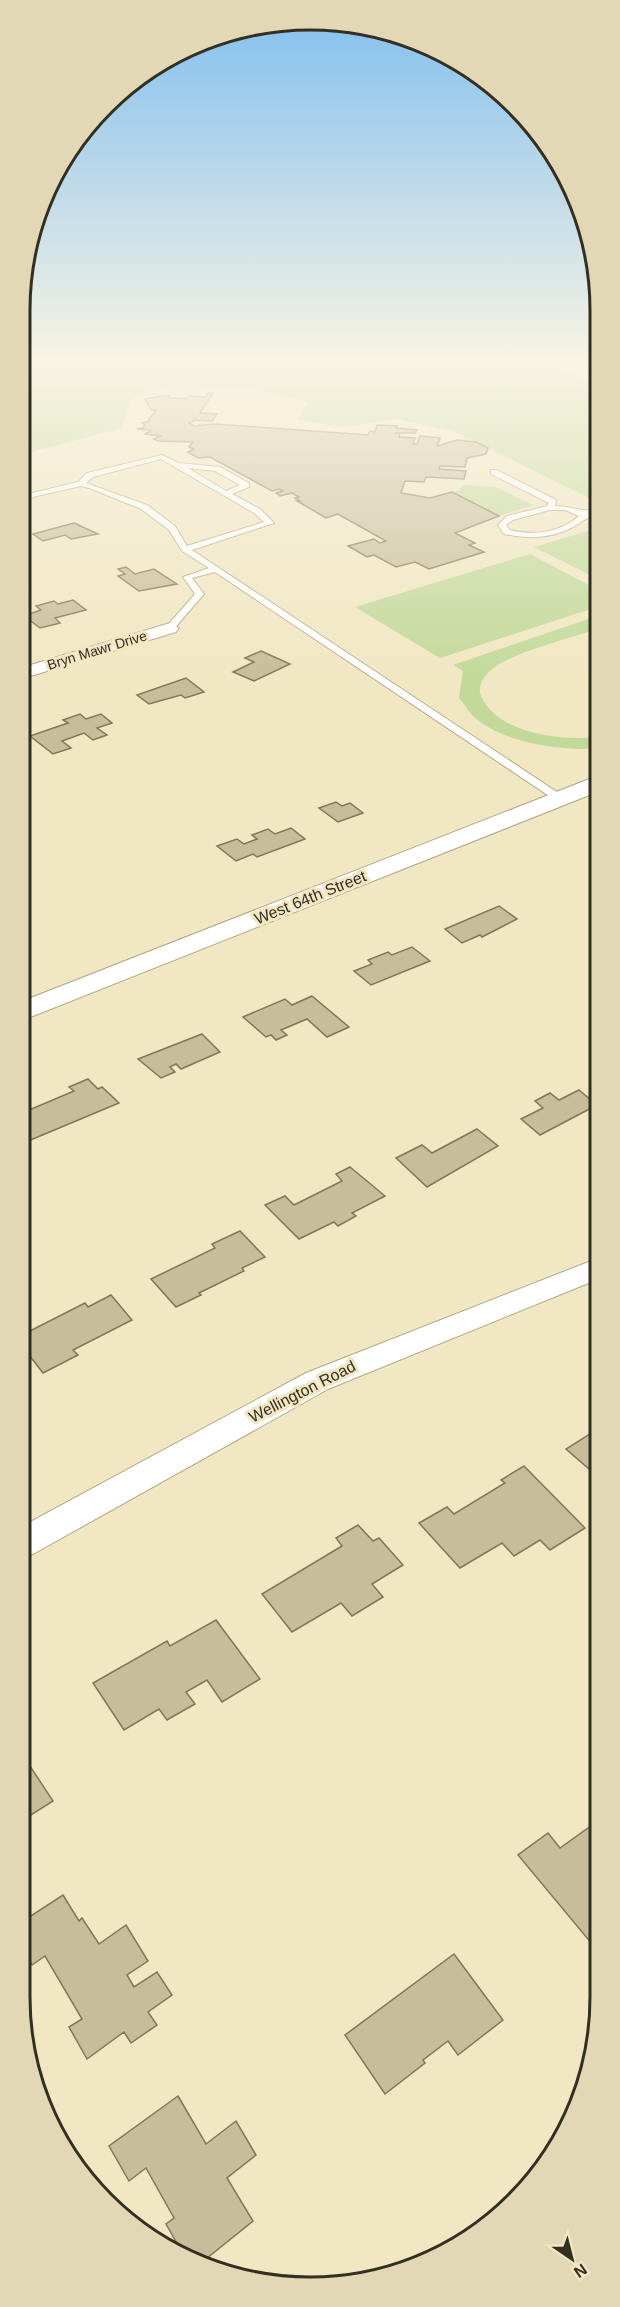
<svg xmlns="http://www.w3.org/2000/svg" width="620" height="2307" font-family="Arial,sans-serif">
  <style>
    .green { fill: #c2d99a }
    .building { fill: #c7bd9a; stroke: #807757; stroke-width: 1.5 }
    .lines { fill: none; stroke-linecap: round; stroke-linejoin: round }
    .lane-casing { stroke: #b1a785; stroke-width: 2 }
    .street-casing { stroke: #b1a785; stroke-width: 2 }
    .secondary-casing { stroke: #b1a785; stroke-width: 2 }
    .lane { fill: #fff; fill-rule: evenodd }
    .street { fill: #fff; fill-rule: evenodd }
    .secondary { fill: #fff; fill-rule: evenodd }
    .labels { text-anchor: middle; stroke-width: 6; stroke-linejoin: round; paint-order: stroke }
    .far-street-label { font-size: 14px; fill: #332f21; stroke: #f1e7c3 }
    .street-label { font-size: 16px; fill: #332f21; stroke: #f1e7c3 }
    .rim { fill: none; stroke: #332f21; stroke-width: 3 }
  </style>
  <rect width="100%" height="100%" fill="#f1e7c3"/>
  <g class="green">
    <polygon points="25,358 530,358 598,385 598,499 593,500 455,432 397,419 341,427 297,419 309,402 248,388 174,385 131,397 122,428 32,452 24,451"/>
    <polygon points="462,485 496,487 533,505 499,516 452,492 459,491"/>
    <polygon points="598,528 598,579 534,547"/>
    <polygon points="530,554 598,590 597,607 440,658 355,607"/>
    <path d="M597,616V629C571,638 510,653 491,670C483,677 476,688 482,698C500,734 561,741 597,737V749C557,750 505,744 473,716C468,711 464,703 459,698L463,671L453,665Z"/>
  </g>
  <g class="building">
    <polygon points="208,393 213,393 200,413 217,414 212,421 195,420 189,423 194,426 214,424 368,435 370,431 375,432 377,425 397,426 396,428 417,430 415,433 395,433 400,433 399,437 415,438 413,444 417,444 420,436 440,438 437,446 457,440 476,442 488,448 486,454 467,458 465,467 440,466 439,469 466,471 464,479 426,477 424,482 405,481 401,493 430,498 452,492 499,516 455,533 475,543 469,545 484,552 429,569 415,562 396,567 374,555 367,557 348,546 374,539 380,543 386,541 338,514 326,518 297,501 300,501 295,498 299,497 292,493 280,496 276,493 283,491 279,489 272,491 210,457 198,458 188,452 194,449 189,447 193,442 158,441 154,439 161,436 145,434 151,430 137,429 143,428 145,425 142,423 147,422 156,410 151,410 145,399 169,395 171,398 187,399 190,396 205,397"/>
    <polygon points="74,523 98,534 71,539 65,535 43,541 33,534"/>
    <polygon points="126,567 135,574 154,569 177,584 139,591 118,576 125,574 118,569"/>
    <polygon points="73,600 86,610 55,618 60,623 40,628 24,616 41,610 36,606 54,601 58,604"/>
    <polygon points="261,651 290,664 254,681 233,672 254,662 245,658"/>
    <polygon points="186,678 204,692 185,698 181,695 149,704 137,695"/>
    <polygon points="80,714 86,719 101,714 112,723 97,728 107,735 93,740 84,733 62,741 71,748 53,754 30,736 68,723 63,720"/>
    <polygon points="336,802 342,806 350,803 363,813 338,822 319,808"/>
    <polygon points="291,828 305,839 257,857 253,854 236,861 217,846 237,839 244,844 257,839 252,835 268,829 275,834"/>
    <polygon points="499,906 517,919 482,937 480,935 462,943 445,929"/>
    <polygon points="412,947 430,961 371,985 354,971 372,964 368,960 388,952 392,955"/>
    <polygon points="312,996 349,1027 327,1037 307,1019 281,1030 287,1035 276,1040 271,1035 266,1037 243,1017 285,999 292,1005"/>
    <polygon points="202,1034 220,1052 181,1069 176,1064 170,1067 175,1072 161,1078 138,1059"/>
    <polygon points="88,1079 98,1089 102,1087 119,1103 28,1141 22,1135 22,1113 74,1091 69,1087"/>
    <polygon points="579,1090 597,1105 540,1135 521,1119 543,1108 535,1101 550,1093 559,1100"/>
    <polygon points="477,1129 498,1146 427,1187 396,1158 422,1145 432,1153"/>
    <polygon points="350,1167 385,1196 352,1213 356,1216 338,1226 334,1222 299,1239 265,1205 285,1196 294,1205 342,1181 336,1174"/>
    <polygon points="240,1231 265,1257 242,1268 244,1271 199,1293 201,1295 176,1307 151,1279 215,1248 212,1244"/>
    <polygon points="111,1295 132,1320 73,1350 78,1355 43,1373 22,1346 22,1335 85,1303 88,1307"/>
    <polygon points="596,1430 596,1475 566,1449"/>
    <polygon points="524,1466 585,1528 550,1550 540,1540 514,1556 502,1543 460,1568 419,1523 447,1507 454,1514 505,1483 501,1480"/>
    <polygon points="358,1525 373,1541 379,1538 403,1565 372,1584 383,1597 352,1616 341,1603 292,1632 262,1594 342,1546 336,1538"/>
    <polygon points="216,1620 260,1679 222,1702 207,1680 186,1692 195,1704 167,1720 159,1709 124,1730 93,1683 167,1641 170,1646"/>
    <polygon points="20,1751 53,1801 20,1822"/>
    <polygon points="595,1823 595,1941 592,1944 518,1855 548,1833 560,1848"/>
    <polygon points="63,1895 79,1921 82,1918 99,1944 126,1925 148,1961 127,1975 134,1987 157,1972 172,1995 148,2012 157,2025 131,2043 124,2032 87,2059 69,2027 82,2019 45,1956 32,1965 20,1942 20,1923"/>
    <polygon points="454,1954 503,2020 458,2055 448,2041 423,2060 425,2063 385,2094 345,2035"/>
    <polygon points="178,2096 206,2144 236,2121 256,2155 227,2178 253,2221 201,2263 186,2259 166,2224 174,2218 146,2168 129,2181 109,2146"/>
  </g>
  <g class="lines">
    <g class="lane-casing">
      <g id="lane">
        <path d="M162,455L179,463L220,467L249,483V487L232,494L260,509L274,523L192,550L563,796V800H555L215,572L192,578L204,594L173,630H167V626L195,594L183,577L209,568L182,551L169,530L141,509L92,489L81,486L24,499V495L78,482L87,473ZM161,459L254,513L264,522L187,546L175,526L147,505L86,483L93,477ZM188,468L215,471L240,485L226,491Z"/>
        <path d="M491,470H497L556,500L555,506C572,506 580,513 598,509V514C588,516 582,522 573,527C550,539 528,539 504,534L498,525L507,516L547,506L549,503L491,474ZM550,510H565L579,516C560,533 533,536 510,530L506,525L513,520Z"/>
      </g>
    </g>
    <g class="street-casing">
      <g id="street">
        <polygon points="24,493 31,494 34,497 24,503"/>
        <polygon points="170,623 179,628 176,632 24,678 24,667"/>
        <polygon points="596,1259 596,1280 328,1389 33,1554 21,1558 21,1527 306,1373"/>
      </g>
    </g>
    <g class="secondary-casing">
      <g id="secondary">
        <polygon points="539,358 560,358 598,372 598,383 541,361"/>
        <polygon points="597,776 597,792 23,1020 23,1001"/>
      </g>
    </g>
    <use href="#lane" class="lane"/>
    <use href="#street" class="street"/>
    <use href="#secondary" class="secondary"/>
  </g>
  <linearGradient id="sky" x2="0" y2="1"><stop stop-color="#80bfef"/><stop offset="0.53" stop-color="#f9f4e4"/><stop offset="1" stop-color="#f9f4e4" stop-opacity="0"/></linearGradient>
  <rect width="620" height="681" fill="url(#sky)"/>
  <g class="labels">
    <g class="far-street-label">
      <text transform="translate(97 650) rotate(-17)" y="5">Bryn Mawr Drive</text>
    </g>
    <g class="street-label">
      <text transform="translate(310 897) rotate(-22)" y="6">West 64th Street</text>
      <text transform="translate(302 1391) rotate(-27)" y="6">Wellington Road</text>
    </g>
  </g>
  <path d="M0 0H620V2307H0ZM310 30H310A280 280 0 0 1 590 310V1997A280 280 0 0 1 310 2277H310A280 280 0 0 1 30 1997V310A280 280 0 0 1 310 30Z" fill="#e2d8b6" fill-rule="evenodd"/>
  <path class="rim" d="M310 30H310A280 280 0 0 1 590 310V1997A280 280 0 0 1 310 2277H310A280 280 0 0 1 30 1997V310A280 280 0 0 1 310 30Z"/>
  <g transform="translate(572 2259) rotate(145)" stroke="#f1e7c3" stroke-width="4.5" paint-order="stroke">
  <path d="M0-4.5L10 22L0 15L-10 22Z" fill="#332f21"/>
  <text y="-9" font-size="16" font-weight="bold" text-anchor="middle" fill="#332f21">N</text>
  </g>
</svg>
